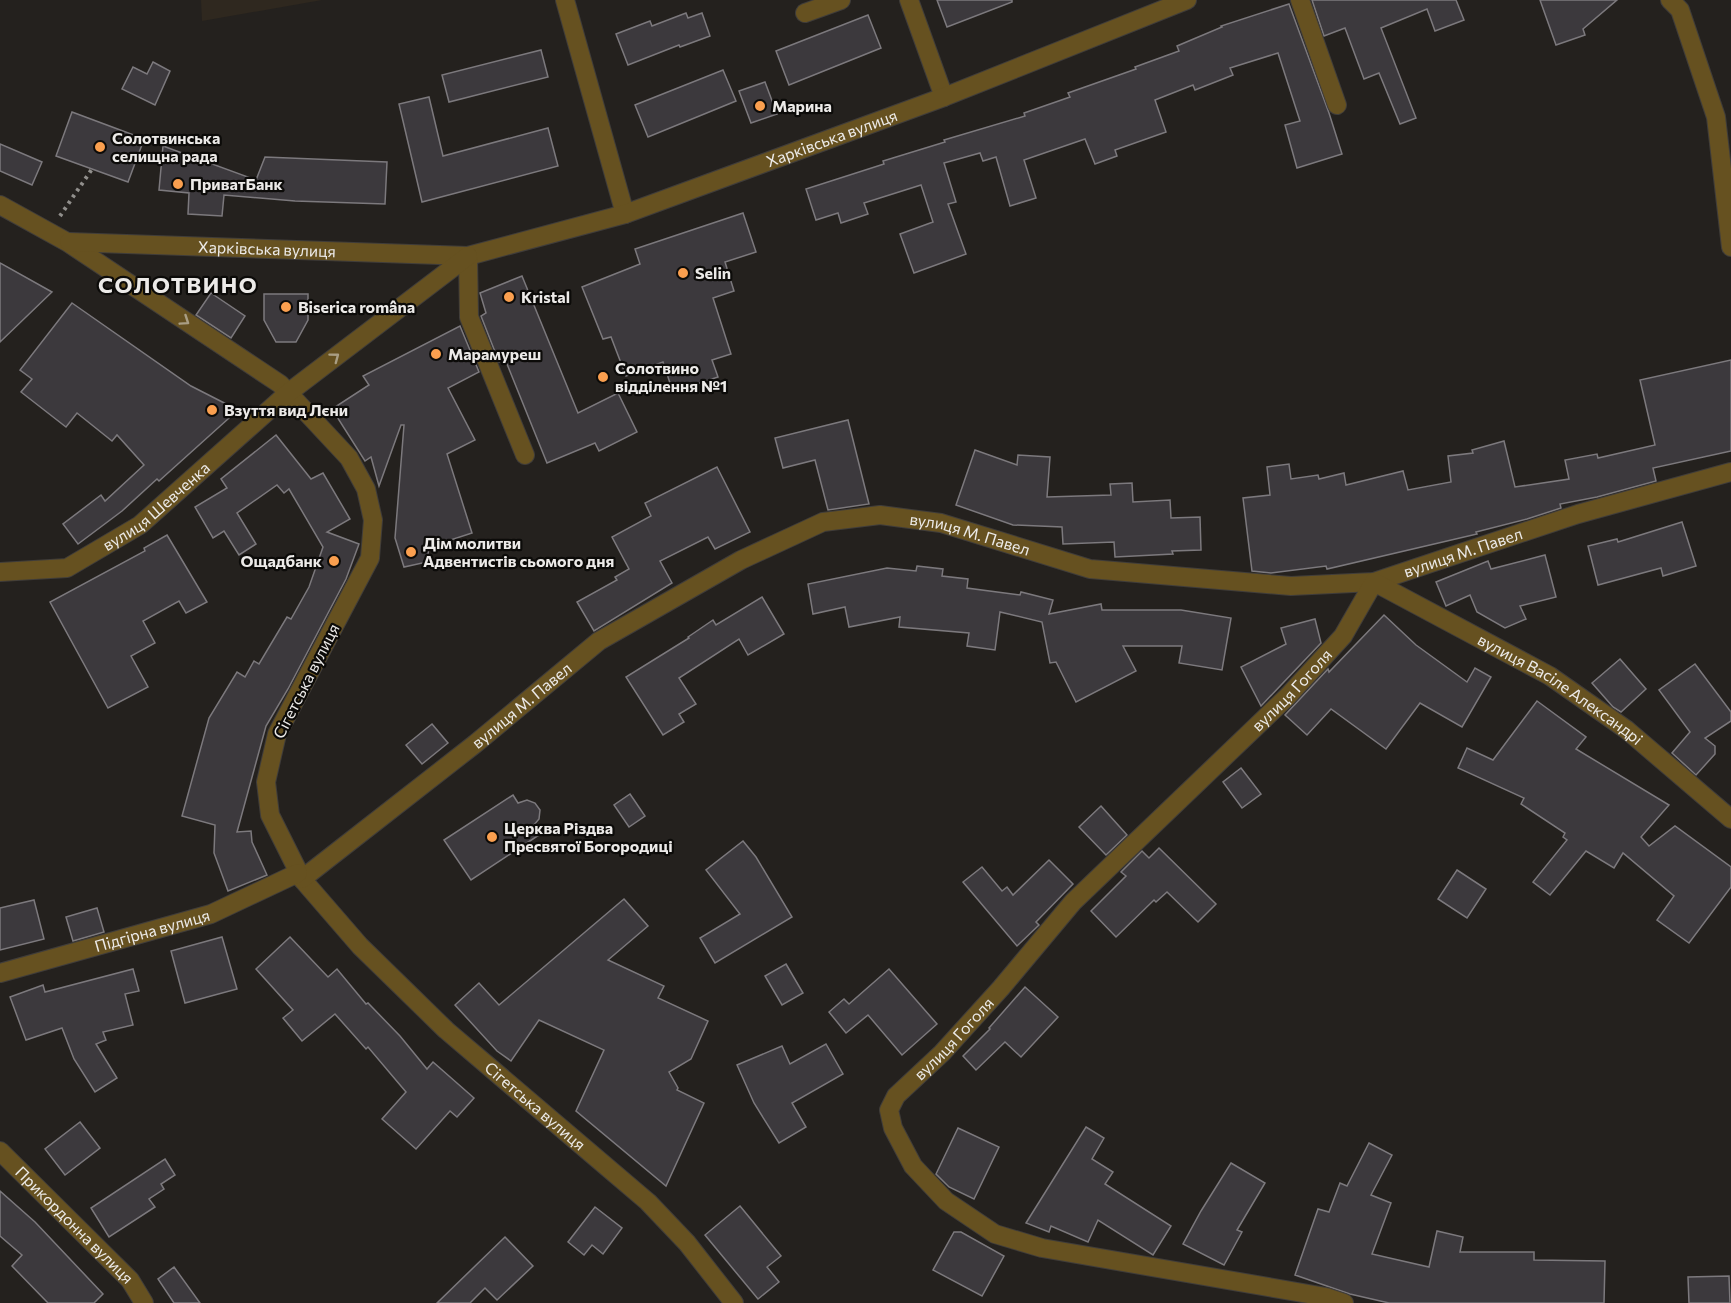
<svg xmlns="http://www.w3.org/2000/svg" width="1731" height="1303" font-family="Commissioner,sans-serif">
  <style>
    .built { fill: #2f281f }
    .building { fill: #3c393d; stroke: #7c797d; stroke-width: 1.5 }
    .lines { fill: none; stroke-linecap: round; stroke-linejoin: round }
    .minor-casing { stroke: #403d3a; stroke-width: 20 }
    .path { stroke: #918f8c; stroke-width: 4; stroke-dasharray: 3 4.5; stroke-linecap: butt }
    .minor { stroke: #665120; stroke-width: 18 }
    .oneway { stroke: #a99e84 }
    .poi-dot { fill: #fa9f4f; stroke: #0c0b09; stroke-width: 2 }
    .labels { text-anchor: middle; stroke-width: 4.5; stroke-linejoin: round; paint-order: stroke }
    .poi-label { font-size: 16px; font-weight: bold; fill: #eceae8; stroke: #0c0b09; text-anchor: start }
    .street-label { font-size: 16px; fill: #eceae8; stroke: #0c0b09 }
    .district-label { font-size: 22px; font-weight: bold; letter-spacing: 1.5px; fill: #eceae8; stroke: #0c0b09 }
  </style>
  <rect width="100%" height="100%" fill="#24211e"/>
  <polygon class="built" points="201,0 322,0 202,21"/>
  <g class="building">
    <polygon points="937,0 1012,0 1012,2 947,27"/>
    <polygon points="1312,0 1456,0 1464,20 1435,31 1427,9 1381,28 1416,118 1400,124 1379,73 1364,79 1345,28 1324,36"/>
    <polygon points="1540,0 1617,0 1583,29 1585,35 1556,45"/>
    <polygon points="1289,4 1329,113 1342,154 1297,168 1285,125 1300,121 1278,53 1230,68 1233,75 1195,90 1193,85 1155,100 1166,132 1115,150 1117,156 1095,164 1085,139 1024,160 1036,198 1010,206 996,157 983,161 980,153 944,163 956,202 948,204 966,254 914,273 900,234 933,222 921,185 864,203 868,214 841,223 838,213 816,220 806,189 884,164 883,161 945,142 944,140 1025,116 1024,113 1070,97 1068,93 1136,69 1135,67 1179,51 1177,46 1222,27 1221,26"/>
    <polygon points="686,13 688,18 702,13 710,36 680,47 679,45 628,65 616,34 650,21 652,26"/>
    <polygon points="868,15 881,48 789,85 776,51"/>
    <polygon points="541,50 548,77 449,102 442,75"/>
    <polygon points="153,62 170,71 155,105 122,89 133,67 147,74"/>
    <polygon points="723,70 736,101 648,137 635,105"/>
    <polygon points="765,82 777,114 751,123 739,91"/>
    <polygon points="429,97 443,156 548,128 558,166 422,202 399,104"/>
    <polygon points="72,112 139,137 137,142 143,142 128,182 56,156"/>
    <polygon points="0,144 42,162 32,185 0,171"/>
    <polygon points="163,146 256,180 265,157 387,162 385,204 295,201 224,195 222,216 188,214 189,193 159,190"/>
    <polygon points="743,213 756,252 725,262 734,291 713,298 731,354 712,360 718,377 673,392 663,362 626,376 611,337 603,339 582,287 640,264 635,249"/>
    <polygon points="0,263 52,292 0,342"/>
    <polygon points="522,276 578,413 618,393 637,432 599,451 595,443 547,463 505,359 499,362 481,316 486,313 480,293"/>
    <polygon points="211,293 245,316 231,338 196,315"/>
    <polygon points="264,294 308,294 308,320 296,342 276,342 264,320"/>
    <polygon points="72,303 191,386 238,410 159,481 157,479 122,511 78,544 63,524 101,495 105,501 144,465 117,435 112,441 77,413 66,427 21,392 32,379 20,370"/>
    <polygon points="460,326 479,372 448,388 475,440 447,454 472,533 429,547 427,562 404,567 395,538 404,425 401,425 379,486 371,457 365,461 332,409 369,385 363,376"/>
    <polygon points="1731,360 1731,451 1653,468 1656,481 1597,497 1560,504 1561,508 1527,519 1476,532 1477,534 1327,569 1326,566 1271,573 1252,571 1243,498 1270,495 1267,467 1289,464 1291,479 1318,475 1319,479 1344,473 1346,485 1403,471 1408,490 1451,482 1448,456 1473,453 1472,450 1504,441 1515,487 1569,479 1565,460 1597,454 1598,458 1655,445 1640,380"/>
    <polygon points="848,420 869,504 828,510 815,460 783,468 775,438"/>
    <polygon points="276,435 311,479 323,473 350,519 327,532 359,544 346,579 288,689 266,726 237,832 251,831 252,842 267,875 228,891 214,853 215,825 182,816 209,718 237,672 245,677 254,661 259,664 287,617 291,619 309,587 323,547 289,489 284,493 277,485 237,513 256,544 239,555 224,531 213,538 195,507 227,488 221,479"/>
    <polygon points="975,450 1017,465 1018,455 1050,457 1047,497 1111,495 1110,484 1132,483 1133,502 1170,500 1171,518 1200,517 1201,550 1172,551 1173,554 1115,557 1114,542 1063,544 1062,527 1013,525 956,505"/>
    <polygon points="717,467 750,532 715,549 708,537 660,561 672,583 594,631 577,602 617,580 615,577 629,569 612,537 651,516 645,503"/>
    <polygon points="1682,522 1696,566 1663,576 1661,568 1598,585 1588,546 1617,539 1618,542"/>
    <polygon points="167,535 207,602 186,613 179,601 143,621 155,643 131,656 148,687 108,708 50,602 145,551 144,548"/>
    <polygon points="1545,555 1556,597 1520,606 1526,619 1505,628 1477,612 1470,595 1446,606 1436,582 1488,561 1491,569"/>
    <polygon points="917,566 943,569 942,576 968,579 967,588 1020,595 1021,592 1053,600 1049,614 1101,604 1102,610 1181,610 1231,618 1222,670 1179,663 1182,646 1123,646 1136,671 1076,702 1056,662 1050,663 1042,622 1000,612 995,650 967,646 969,633 899,627 900,617 849,627 845,607 813,614 808,584 887,568 916,571"/>
    <polygon points="762,597 784,634 748,655 739,639 679,678 696,704 679,714 684,722 663,735 626,677 689,638 688,637 713,620 716,625"/>
    <polygon points="1384,615 1416,645 1467,682 1475,668 1491,677 1462,727 1420,703 1386,749 1331,709 1307,735 1285,715 1328,669 1329,672"/>
    <polygon points="1315,619 1321,643 1261,706 1241,667 1286,644 1281,628"/>
    <polygon points="1620,659 1646,689 1621,712 1613,707 1592,683"/>
    <polygon points="1695,664 1731,712 1731,721 1705,738 1715,746 1715,754 1696,775 1672,753 1690,732 1659,690"/>
    <polygon points="1537,701 1586,737 1576,749 1669,805 1641,837 1649,846 1675,826 1731,867 1731,887 1689,943 1657,920 1674,896 1623,853 1614,868 1586,851 1550,895 1533,882 1567,840 1563,837 1565,833 1521,804 1524,798 1458,768 1467,748 1493,760"/>
    <polygon points="432,724 448,743 422,764 406,745"/>
    <polygon points="1241,768 1261,794 1242,808 1223,782"/>
    <polygon points="630,794 645,816 629,827 614,805"/>
    <polygon points="513,795 518,803 527,800 535,803 540,810 539,819 533,826 539,835 471,880 444,840"/>
    <polygon points="1101,806 1127,835 1106,855 1079,827"/>
    <polygon points="743,841 756,857 792,917 715,963 700,938 740,914 706,870"/>
    <polygon points="1159,848 1216,904 1198,922 1167,892 1156,902 1154,900 1116,937 1091,911 1126,876 1121,872 1142,851 1149,858"/>
    <polygon points="1049,860 1073,884 1036,922 1039,925 1017,946 963,882 982,867 1002,891 1007,887 1013,895"/>
    <polygon points="1457,870 1486,889 1467,918 1438,899"/>
    <polygon points="624,899 648,926 608,960 664,986 658,998 708,1021 691,1059 669,1072 678,1088 677,1090 704,1103 666,1186 576,1111 604,1050 539,1020 511,1061 497,1051 455,1005 479,983 499,1005"/>
    <polygon points="34,900 44,939 0,950 0,908"/>
    <polygon points="97,908 104,932 73,941 66,917"/>
    <polygon points="222,937 237,989 185,1003 171,951"/>
    <polygon points="290,937 328,977 337,969 366,1004 368,1003 400,1036 427,1069 433,1062 474,1098 457,1117 450,1111 416,1149 382,1119 406,1092 368,1047 366,1049 335,1014 302,1041 283,1018 293,1010 256,969"/>
    <polygon points="786,964 803,993 782,1005 765,976"/>
    <polygon points="133,969 139,991 125,994 133,1025 103,1032 106,1040 96,1044 117,1078 95,1092 74,1059 62,1028 26,1040 10,997 43,985 45,992"/>
    <polygon points="889,969 937,1024 902,1055 868,1015 846,1033 829,1012 844,999 849,1004"/>
    <polygon points="1025,987 1058,1017 1021,1057 1005,1042 976,1070 963,1056 990,1029 989,1028"/>
    <polygon points="826,1044 843,1074 792,1103 806,1127 779,1143 754,1103 737,1065 782,1046 790,1064"/>
    <polygon points="80,1122 100,1148 65,1175 45,1149"/>
    <polygon points="1086,1127 1104,1138 1092,1159 1113,1172 1105,1184 1171,1226 1153,1255 1098,1220 1088,1242 1051,1226 1049,1232 1026,1223"/>
    <polygon points="958,1128 999,1147 974,1199 949,1187 936,1174"/>
    <polygon points="1369,1143 1392,1155 1371,1195 1391,1203 1372,1254 1429,1267 1437,1231 1463,1237 1460,1252 1534,1252 1534,1260 1605,1261 1604,1303 1389,1303 1350,1294 1295,1275 1318,1209 1329,1212 1340,1183 1347,1186"/>
    <polygon points="165,1159 175,1175 161,1184 164,1189 149,1199 155,1207 109,1237 91,1208"/>
    <polygon points="1231,1163 1265,1183 1237,1230 1242,1232 1224,1265 1183,1244 1201,1211"/>
    <polygon points="0,1191 35,1222 103,1294 94,1303 48,1303 12,1266 22,1255 0,1236"/>
    <polygon points="740,1206 781,1256 767,1267 779,1282 758,1299 705,1235"/>
    <polygon points="595,1207 622,1228 603,1254 592,1245 584,1255 568,1242"/>
    <polygon points="954,1232 961,1232 1004,1256 982,1296 933,1270"/>
    <polygon points="505,1237 533,1266 497,1300 485,1288 470,1303 437,1303"/>
    <polygon points="174,1267 200,1303 174,1303 158,1279"/>
    <polygon points="1729,1276 1730,1303 1689,1303 1688,1277"/>
  </g>
  <g class="lines">
    <g class="minor-casing">
      <g id="minor">
        <polyline points="565,0 625,214"/>
        <polyline points="909,0 944,97"/>
        <polyline points="1300,0 1337,105"/>
        <polyline points="1670,0 1680,10 1716,117 1731,247"/>
        <polyline points="805,13 841,0"/>
        <path id="s1" d="M0,205L67,242L280,384L349,458L366,489L373,520L370,558L277,734L266,782L270,815L302,879L360,946L446,1030L648,1202L687,1243L734,1303"/>
        <path id="s2" d="M69,242L468,256L625,214L944,97L1187,0"/>
        <polyline points="468,256 469,317 525,455"/>
        <path id="s3" d="M0,572L67,568L140,525L288,393L468,256"/>
        <path id="s4" d="M302,879L475,744L599,641L741,560L823,522L880,515L941,523L1090,569L1291,586L1374,582L1578,514L1731,472"/>
        <path id="s5" d="M0,973L211,914L298,873"/>
        <path id="s6" d="M0,1151L130,1280L144,1303"/>
        <path id="s7" d="M1344,1303L1326,1297L1042,1248L995,1234L946,1201L913,1166L893,1128L889,1110L896,1096L942,1053L1001,988L1073,902L1288,696L1343,636L1374,582L1550,676L1627,730L1731,819"/>
      </g>
    </g>
    <polyline class="path" points="60,216 92,169"/>
    <use href="#minor" class="minor"/>
  </g>
  <defs><path id="oneway-chevron" d="M-2-3.5L2.5 0L-2 3.5" fill="none" stroke-width="1.6" stroke-linecap="round" stroke-linejoin="round" transform="scale(1.5)"/></defs>
  <g class="oneway">
    <use href="#oneway-chevron" transform="translate(185 321) rotate(34)"/>
    <use href="#oneway-chevron" transform="translate(335 357) rotate(-37)"/>
  </g>
  <g class="poi-dot">
    <circle cx="760" cy="106" r="6"/>
    <circle cx="100" cy="147" r="6"/>
    <circle cx="178" cy="184" r="6"/>
    <circle cx="683" cy="273" r="6"/>
    <circle cx="509" cy="297" r="6"/>
    <circle cx="286" cy="307" r="6"/>
    <circle cx="436" cy="354" r="6"/>
    <circle cx="603" cy="377" r="6"/>
    <circle cx="212" cy="410" r="6"/>
    <circle cx="411" cy="552" r="6"/>
    <circle cx="334" cy="561" r="6"/>
    <circle cx="492" cy="837" r="6"/>
  </g>
  <g class="labels">
    <g class="poi-label">
      <text x="772" y="112">Марина</text>
      <text x="112" y="144">Солотвинська<tspan x="112" dy="18">селищна рада</tspan></text>
      <text x="190" y="190">ПриватБанк</text>
      <text x="695" y="279">Selin</text>
      <text x="521" y="303">Kristal</text>
      <text x="298" y="313">Biserica româna</text>
      <text x="448" y="360">Марамуреш</text>
      <text x="615" y="374">Солотвино<tspan x="615" dy="18">відділення №1</tspan></text>
      <text x="224" y="416">Взуття вид Лєни</text>
      <text x="423" y="549">Дім молитви<tspan x="423" dy="18">Адвентистів сьомого дня</tspan></text>
      <text x="322" y="567" text-anchor="end">Ощадбанк</text>
      <text x="504" y="834">Церква Різдва<tspan x="504" dy="18">Пресвятої Богородиці</tspan></text>
    </g>
    <g class="street-label">
      <text dy="6" stroke="none"><textPath href="#s2" startOffset="782">Харківська вулиця</textPath></text>
      <text dy="6" stroke="none"><textPath href="#s2" startOffset="198">Харківська вулиця</textPath></text>
      <text dy="6" stroke="none"><textPath href="#s3" startOffset="176">вулиця Шевченка</textPath></text>
      <text dy="6" stroke="none"><textPath href="#s4" startOffset="784">вулиця М. Павел</textPath></text>
      <text dy="6" stroke="none"><textPath href="#s4" startOffset="1288">вулиця М. Павел</textPath></text>
      <text transform="translate(306 681) rotate(-63)" y="6">Сігетська вулиця</text>
      <text dy="6" stroke="none"><textPath href="#s7" startOffset="1108">вулиця Гоголя</textPath></text>
      <text dy="6" stroke="none"><textPath href="#s7" startOffset="1460">вулиця Васіле Александрі</textPath></text>
      <text dy="6" stroke="none"><textPath href="#s4" startOffset="280">вулиця М. Павел</textPath></text>
      <text dy="6" stroke="none"><textPath href="#s5" startOffset="158">Підгірна вулиця</textPath></text>
      <text dy="6" stroke="none"><textPath href="#s7" startOffset="622">вулиця Гоголя</textPath></text>
      <text dy="6" stroke="none"><textPath href="#s1" startOffset="1218">Сігетська вулиця</textPath></text>
      <text dy="6" stroke="none"><textPath href="#s6" startOffset="105">Прикордонна вулиця</textPath></text>
    </g>
    <g class="district-label">
      <text x="178" y="293">СОЛОТВИНО</text>
    </g>
  </g>
</svg>
